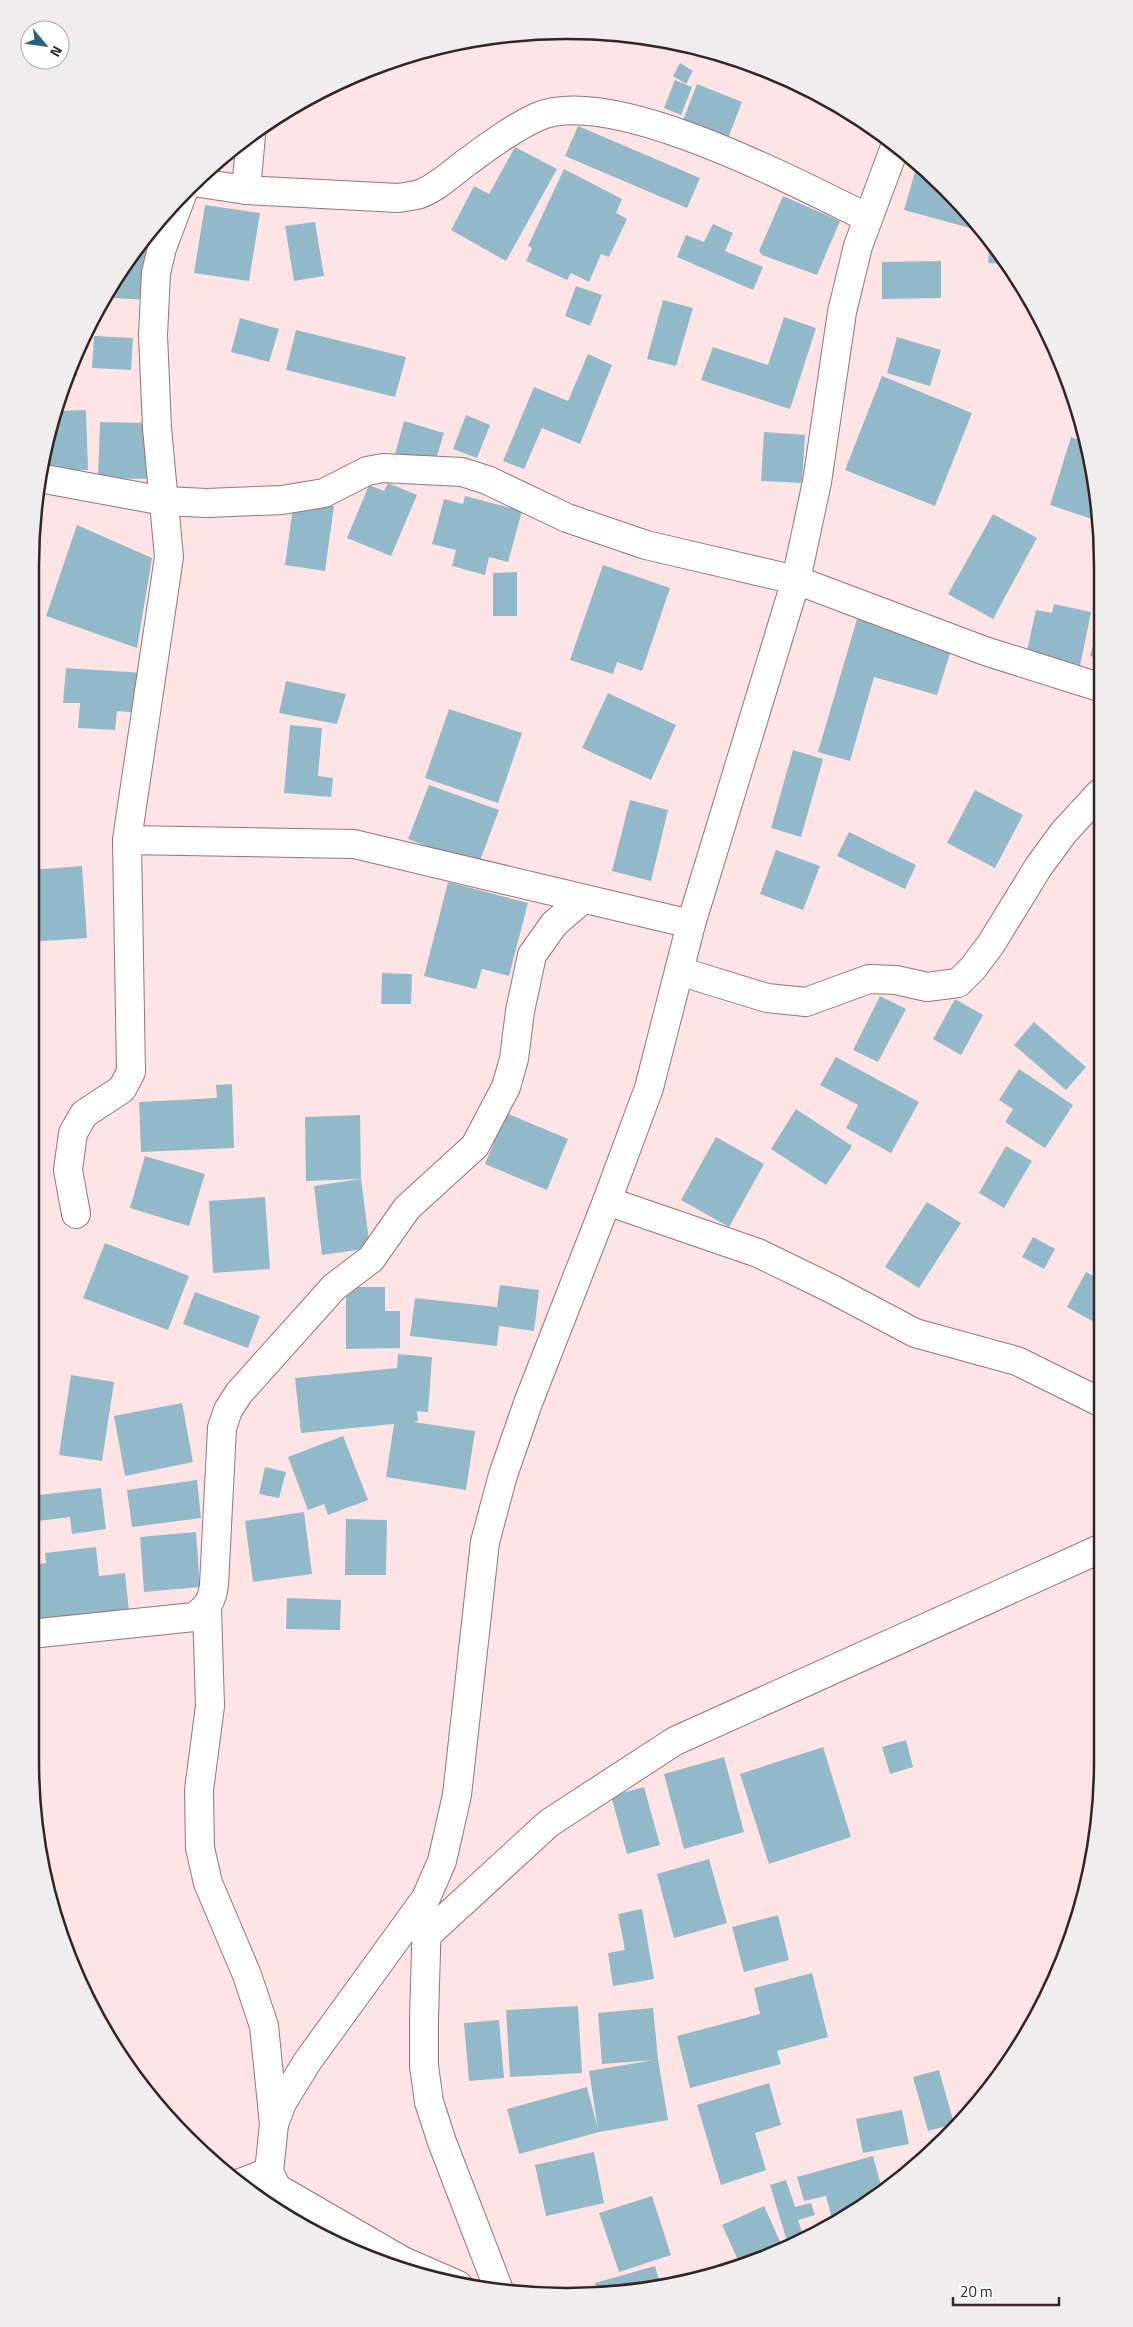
<svg xmlns="http://www.w3.org/2000/svg" width="1133" height="2327" font-family="'Titillium Web',sans-serif">
  <style>
    .building { fill: #92b9c9 }
    .lines { fill: none; stroke-linecap: round; stroke-linejoin: round }
    .minor-casing { stroke: #987275; stroke-width: 30 }
    .minor { stroke: #fff; stroke-width: 28 }
    .rim { fill: none; stroke: #332425; stroke-width: 2.5 }
  </style>
  <rect width="100%" height="100%" fill="#fee4e5"/>
  <g class="building">
    <polygon points="688,45 760,67 759,72 687,49"/>
    <polygon points="680,63 693,71 686,84 673,76"/>
    <polygon points="675,80 692,87 681,115 664,108"/>
    <polygon points="697,84 742,102 727,141 682,123"/>
    <polygon points="578,126 700,178 687,208 565,156"/>
    <polygon points="515,147 557,169 506,261 451,230 474,186 489,194"/>
    <polygon points="229,153 226,166 216,164"/>
    <polygon points="917,165 982,229 981,231 904,210"/>
    <polygon points="564,169 622,199 616,213 627,219 609,257 601,254 589,282 571,273 567,280 526,261 532,248 528,246"/>
    <polygon points="783,196 840,221 817,275 762,255 759,251"/>
    <polygon points="205,205 260,213 249,281 194,273"/>
    <polygon points="315,222 324,276 294,281 285,226"/>
    <polygon points="713,224 733,233 725,251 763,267 753,290 677,257 686,235 704,242"/>
    <polygon points="147,236 153,236 150,300 113,298 114,280 121,268"/>
    <polygon points="990,237 992,240 1006,264 988,263"/>
    <polygon points="941,261 941,298 882,299 882,262"/>
    <polygon points="576,286 602,295 590,326 565,316"/>
    <polygon points="663,300 693,308 676,366 647,359"/>
    <polygon points="784,317 816,328 790,409 701,380 713,347 768,365"/>
    <polygon points="240,318 279,329 269,362 231,352"/>
    <polygon points="296,330 406,357 395,397 286,370"/>
    <polygon points="94,336 133,338 131,370 92,368"/>
    <polygon points="897,337 941,350 930,386 887,373"/>
    <polygon points="77,350 77,376 66,376 71,361"/>
    <polygon points="588,354 612,365 580,444 542,428 524,469 503,461 534,387 568,401"/>
    <polygon points="882,376 972,413 935,506 845,470"/>
    <polygon points="86,410 88,470 39,471 56,411"/>
    <polygon points="466,415 490,425 477,458 453,449"/>
    <polygon points="404,421 444,433 434,466 395,454"/>
    <polygon points="100,422 151,423 150,479 98,478"/>
    <polygon points="764,432 805,435 802,483 761,481"/>
    <polygon points="1071,437 1083,441 1098,496 1098,521 1050,505"/>
    <polygon points="388,483 417,495 391,556 347,538 369,485 384,491"/>
    <polygon points="465,496 522,511 508,562 489,557 485,575 452,566 456,550 432,544 444,499 463,504"/>
    <polygon points="294,500 334,506 325,571 285,565"/>
    <polygon points="993,514 1037,538 993,619 948,594"/>
    <polygon points="77,525 152,558 137,648 46,616"/>
    <polygon points="603,565 670,588 642,671 617,662 613,674 570,660"/>
    <polygon points="517,572 517,616 493,616 493,573"/>
    <polygon points="1054,604 1091,612 1079,671 1025,660 1036,610 1052,613"/>
    <polygon points="857,619 952,647 937,695 874,677 850,761 818,752"/>
    <polygon points="1098,627 1099,627 1099,658 1090,656"/>
    <polygon points="66,668 144,673 141,713 117,711 115,730 78,728 80,703 63,703"/>
    <polygon points="286,681 346,694 337,724 279,713"/>
    <polygon points="608,693 676,725 651,780 582,748"/>
    <polygon points="449,709 522,733 498,803 425,778"/>
    <polygon points="290,725 322,728 318,776 333,778 331,797 284,793"/>
    <polygon points="793,750 823,759 801,837 771,828"/>
    <polygon points="429,785 499,810 478,866 408,839"/>
    <polygon points="975,790 1023,815 995,868 947,843"/>
    <polygon points="630,800 668,810 651,881 612,871"/>
    <polygon points="849,832 916,865 905,889 837,856"/>
    <polygon points="776,850 820,866 803,910 760,894"/>
    <polygon points="82,866 87,938 30,942 30,870"/>
    <polygon points="448,882 528,903 509,976 482,969 476,989 424,976"/>
    <polygon points="382,973 412,974 411,1004 381,1004"/>
    <polygon points="880,996 906,1009 878,1062 853,1050"/>
    <polygon points="955,999 983,1015 961,1055 933,1039"/>
    <polygon points="1034,1022 1086,1067 1066,1090 1014,1045"/>
    <polygon points="836,1057 919,1102 891,1153 846,1128 858,1105 820,1085"/>
    <polygon points="1019,1069 1073,1105 1045,1148 1005,1122 1013,1109 999,1100"/>
    <polygon points="232,1084 234,1148 141,1152 139,1102 217,1098 216,1085"/>
    <polygon points="796,1109 852,1146 826,1185 771,1149"/>
    <polygon points="506,1113 568,1139 547,1190 485,1164"/>
    <polygon points="360,1115 361,1179 306,1181 305,1117"/>
    <polygon points="716,1137 764,1164 729,1227 681,1200"/>
    <polygon points="1006,1146 1032,1161 1004,1208 979,1193"/>
    <polygon points="145,1156 205,1174 189,1226 130,1208"/>
    <polygon points="361,1179 370,1248 322,1255 314,1186"/>
    <polygon points="265,1197 270,1269 213,1273 209,1201"/>
    <polygon points="927,1202 961,1223 919,1288 885,1267"/>
    <polygon points="1033,1237 1055,1249 1044,1269 1022,1257"/>
    <polygon points="105,1243 189,1276 168,1330 83,1298"/>
    <polygon points="1101,1271 1101,1326 1067,1307 1086,1272 1097,1278"/>
    <polygon points="500,1285 539,1290 534,1331 499,1326 497,1346 410,1336 415,1298 497,1307"/>
    <polygon points="346,1287 385,1287 385,1311 400,1311 400,1348 346,1349"/>
    <polygon points="195,1292 260,1316 248,1348 183,1324"/>
    <polygon points="398,1354 432,1357 428,1412 417,1411 418,1421 413,1422 475,1431 466,1490 386,1477 394,1424 301,1433 295,1378 397,1368"/>
    <polygon points="71,1375 114,1382 102,1461 59,1455"/>
    <polygon points="182,1403 193,1462 125,1476 114,1416"/>
    <polygon points="343,1436 368,1500 328,1515 324,1504 308,1510 288,1457"/>
    <polygon points="265,1467 286,1472 279,1498 259,1494"/>
    <polygon points="197,1480 201,1518 132,1527 127,1490"/>
    <polygon points="101,1488 106,1529 72,1534 70,1517 30,1522 30,1496"/>
    <polygon points="304,1512 312,1574 253,1582 245,1521"/>
    <polygon points="346,1519 387,1520 386,1575 345,1575"/>
    <polygon points="196,1532 200,1587 144,1592 140,1537"/>
    <polygon points="96,1547 99,1576 125,1573 129,1611 31,1622 30,1565 46,1563 45,1553"/>
    <polygon points="287,1598 341,1600 340,1630 286,1629"/>
    <polygon points="906,1740 913,1767 890,1774 882,1747"/>
    <polygon points="823,1747 851,1837 769,1864 740,1774"/>
    <polygon points="724,1757 744,1832 684,1849 664,1774"/>
    <polygon points="644,1787 660,1845 627,1854 611,1796"/>
    <polygon points="709,1859 727,1923 674,1938 657,1874"/>
    <polygon points="642,1909 654,1979 613,1986 608,1953 625,1950 618,1914"/>
    <polygon points="778,1915 789,1960 744,1972 732,1927"/>
    <polygon points="812,1973 828,2037 777,2051 781,2064 690,2088 677,2036 760,2014 754,1988"/>
    <polygon points="578,2006 582,2073 510,2077 506,2010"/>
    <polygon points="653,2008 658,2059 668,2120 599,2132 519,2154 507,2109 587,2087 598,2129 589,2071 654,2060 602,2064 598,2013"/>
    <polygon points="499,2020 504,2078 469,2081 464,2023"/>
    <polygon points="939,2070 954,2124 928,2131 913,2077"/>
    <polygon points="769,2083 781,2125 755,2133 766,2170 721,2185 697,2105"/>
    <polygon points="902,2110 909,2144 863,2153 856,2119"/>
    <polygon points="594,2152 604,2203 546,2216 535,2165"/>
    <polygon points="873,2156 883,2193 833,2223 826,2196 804,2201 797,2177"/>
    <polygon points="786,2180 795,2207 811,2203 815,2215 798,2220 805,2241 789,2248 770,2185"/>
    <polygon points="652,2196 671,2255 619,2272 599,2213"/>
    <polygon points="764,2206 784,2250 739,2269 712,2275 711,2272 738,2260 722,2225"/>
    <polygon points="655,2266 661,2287 637,2292 598,2295 595,2283"/>
  </g>
  <g class="lines">
    <g class="minor-casing">
      <g id="minor">
        <path d="M193,182L246,190L398,198C405,197 413,196 420,194C438,187 452,173 467,162C489,146 513,128 537,117C611,84 798,184 868,218"/>
        <polyline points="246,190 251,135"/>
        <polyline points="39,478 164,501 207,503 282,500 324,493 367,471 383,468 462,472 487,480 567,518 646,545 796,580 985,651 1099,687"/>
        <polyline points="127,840 354,844 691,924"/>
        <polyline points="679,971 767,998 806,1002 869,979 896,980 927,987 958,983 973,968 991,944 1039,866 1064,832 1099,794"/>
        <polyline points="607,1201 758,1253 830,1288 915,1333 1017,1361 1102,1403"/>
        <polyline points="76,1214 68,1170 73,1133 84,1114 122,1089 131,1072 127,840 169,557 157,428 153,335 156,273 162,248 183,192"/>
        <polyline points="207,1608 210,1706 199,1790 200,1848 208,1883 247,1975 264,2026 274,2124"/>
        <path d="M30,1634L194,1617C207,1608 212,1601 214,1585L222,1428L228,1410L239,1393L334,1287L371,1259L407,1208L475,1146L506,1087L514,1059L520,1011L532,955L554,924L583,899"/>
        <polyline points="427,1917 424,2019 424,2066 429,2102 442,2142 499,2290"/>
        <polyline points="428,1934 549,1823 675,1741 1102,1548"/>
        <polyline points="240,2183 269,2172"/>
        <polyline points="458,2285 403,2261 277,2188 269,2172 274,2124 282,2103 307,2062 426,1898 442,1861 457,1795 485,1542 503,1475 528,1403 607,1201 649,1088 691,924 796,580 817,482 842,312 858,246 896,144"/>
      </g>
    </g>
    <use href="#minor" class="minor"/>
  </g>
  <path d="M0 0H1133V2327H0ZM566 39H567A527 527 0 0 1 1094 566V1761A527 527 0 0 1 567 2288H566A527 527 0 0 1 39 1761V566A527 527 0 0 1 566 39Z" fill="#efedee" fill-rule="evenodd"/>
  <path class="rim" d="M566 39H567A527 527 0 0 1 1094 566V1761A527 527 0 0 1 567 2288H566A527 527 0 0 1 39 1761V566A527 527 0 0 1 566 39Z"/>
  <g transform="translate(45 45) rotate(119)"><circle r="24" fill="#ffffff" stroke="#ada7a8"/>
  <path d="M0-4L9 19L0 12L-9 19Z" fill="#26637a"/>
  <text y="-8" font-size="14" font-weight="bold" text-anchor="middle" fill="#332425">N</text>
  </g>
  <path d="M953 2297v8h106v-8" fill="none" stroke="#332425" stroke-width="2.5"/>
  <text x="960" y="2297" font-size="15" fill="#332425" stroke="#ffffff" stroke-width="4" paint-order="stroke">20 m</text>
</svg>
